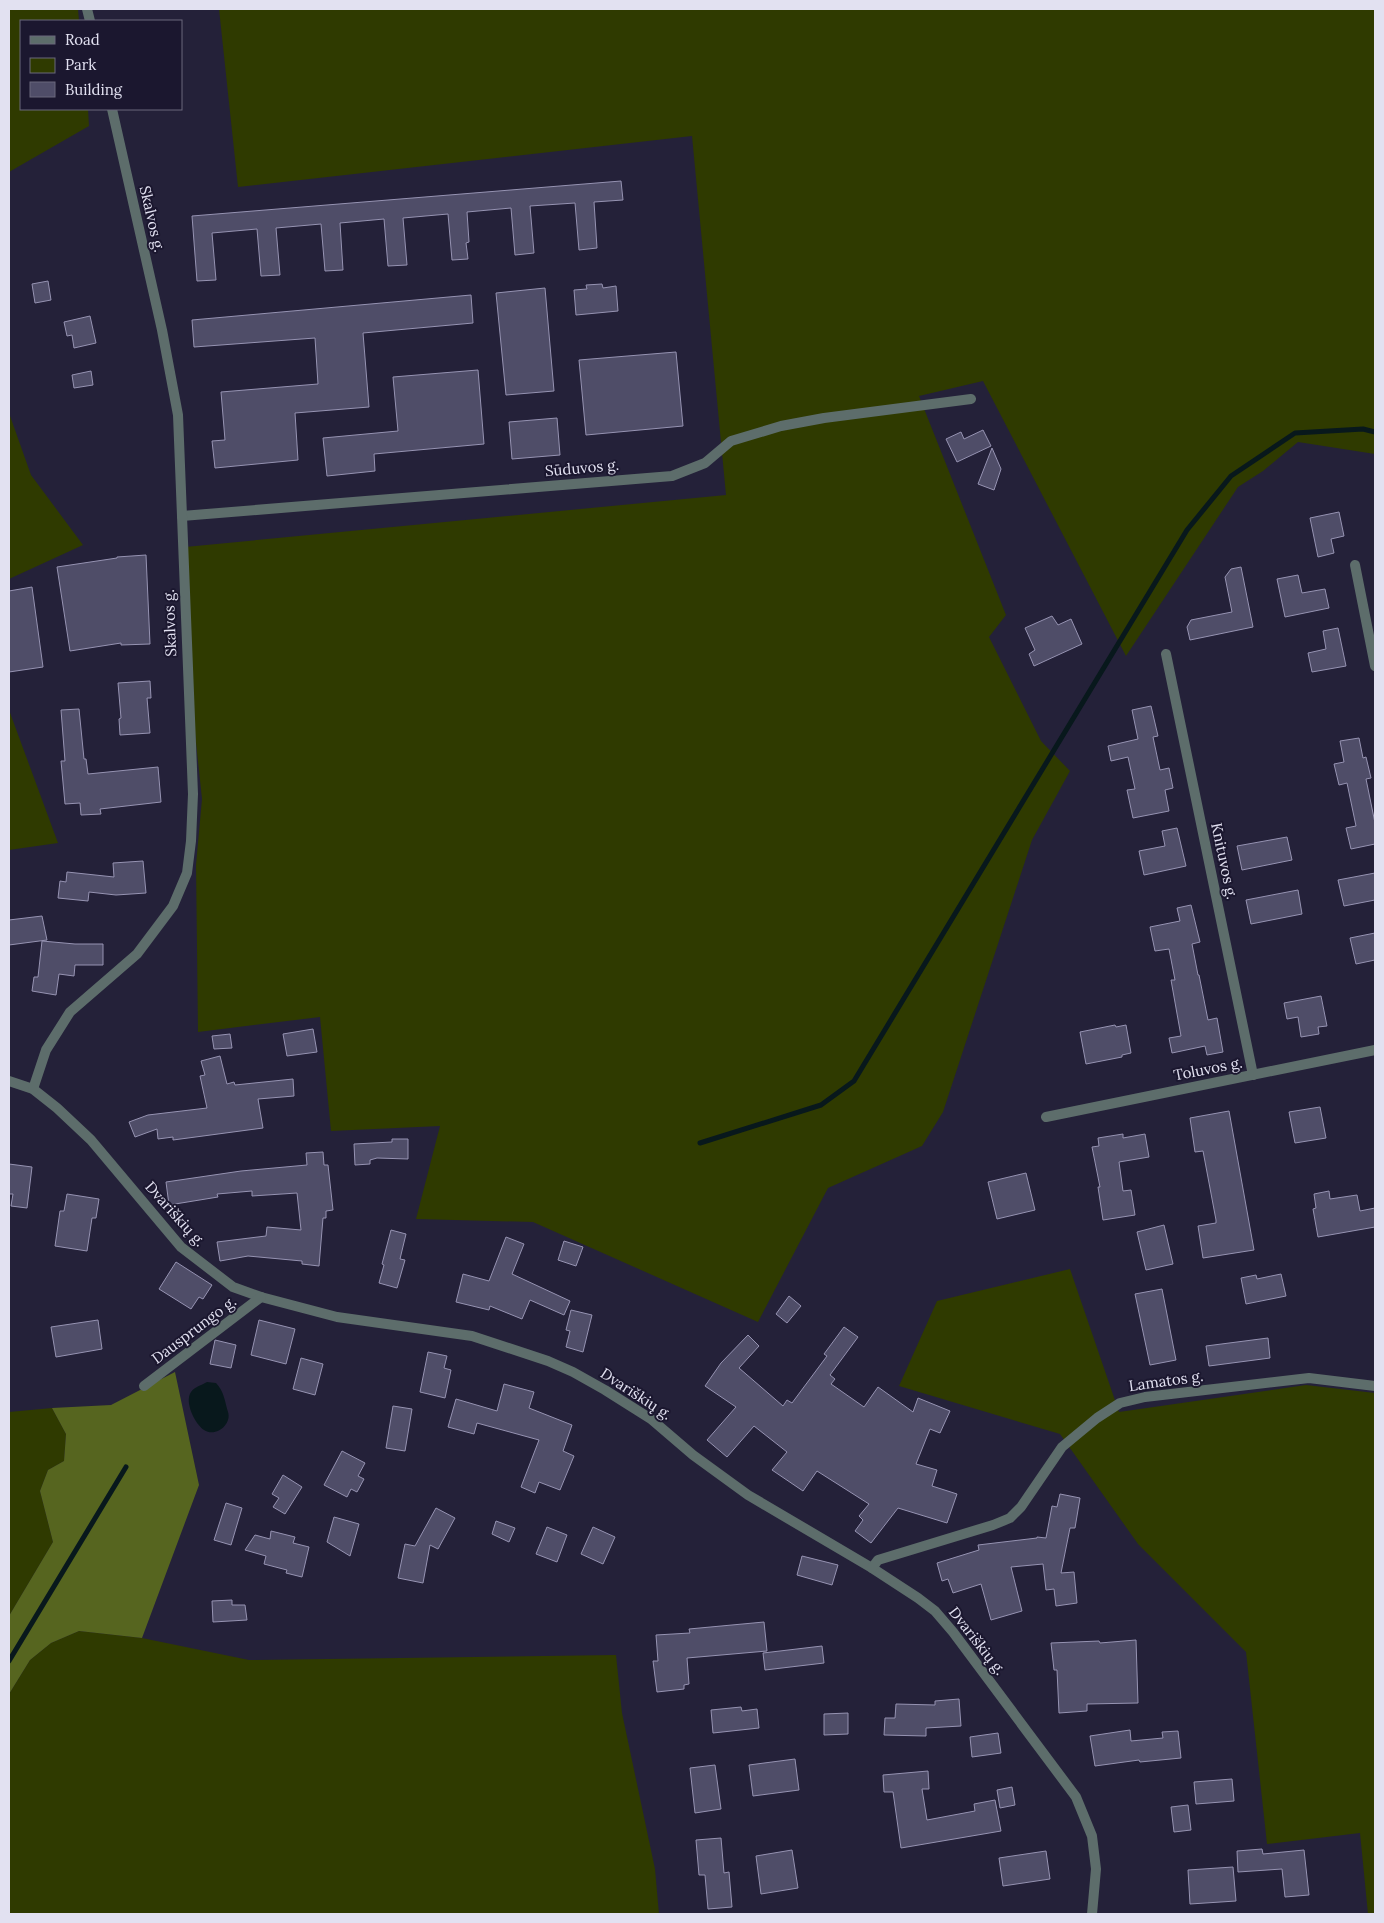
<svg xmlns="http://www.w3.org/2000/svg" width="1384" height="1923" font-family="Lora,serif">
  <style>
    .green { fill: #2f3a00 }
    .forest { fill: #56651f }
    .water { fill: #08181c }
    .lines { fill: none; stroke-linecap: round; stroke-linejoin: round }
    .stream { stroke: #08181c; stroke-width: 5 }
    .building { fill: #4f4d68; stroke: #9693b2 }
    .street { stroke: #5d6d6b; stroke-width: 10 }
    .labels { text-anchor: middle; stroke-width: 4; stroke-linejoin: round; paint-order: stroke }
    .street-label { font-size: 15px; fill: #e2e1f1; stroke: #1b172f }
  </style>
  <rect width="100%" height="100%" fill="#242139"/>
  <g class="green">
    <polygon points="9,9 78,9 79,21 21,21 21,109 88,109 89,126 9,172"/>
    <polygon points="219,9 1375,9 1375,454 1298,442 1263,471 1238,487 1126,656 983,381 919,396 1006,615 989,637 1041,741 1070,771 1032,840 943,1112 922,1146 828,1188 758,1322 533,1222 416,1219 440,1126 331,1131 320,1017 198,1032 196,865 202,799 195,733 185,547 726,495 692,136 238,187"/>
    <polygon points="9,413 31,475 83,545 9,579"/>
    <polygon points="9,710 58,843 9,850"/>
    <polygon points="1070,1269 1119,1412 1306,1385 1375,1393 1375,1914 1368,1914 1360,1833 1267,1844 1246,1652 1138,1544 1060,1434 899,1386 937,1301"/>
    <polygon points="52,1408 66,1434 64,1461 48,1470 40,1491 53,1542 9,1616 9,1412"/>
    <polygon points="79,1631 142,1638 249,1660 616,1655 622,1713 655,1869 659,1914 9,1914 9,1694 30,1660 51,1643"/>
  </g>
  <polygon class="forest" points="175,1372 199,1485 142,1638 79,1631 51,1643 30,1660 9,1694 9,1616 53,1542 40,1491 48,1470 64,1461 66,1434 52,1408 111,1405"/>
  <path class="water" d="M207,1382L216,1383C224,1391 225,1402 228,1412C232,1424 216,1438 204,1430C195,1424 184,1402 191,1392C194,1387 202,1385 207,1382Z"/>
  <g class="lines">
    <g class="stream">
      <polyline points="700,1143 821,1105 854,1081 1187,530 1231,476 1295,433 1363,429 1375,432"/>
      <polyline points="9,1661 126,1467"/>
    </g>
  </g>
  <g class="building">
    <polygon points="621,181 623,200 594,202 597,248 579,250 575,203 530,206 534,253 515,255 511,208 467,212 469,242 466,243 468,259 452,260 448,214 403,218 407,265 388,266 384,219 340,223 343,270 325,271 321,224 276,228 280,275 261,276 257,229 212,233 216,280 197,281 192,216"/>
    <polygon points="48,281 51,300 35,303 32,284"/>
    <polygon points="602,284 603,288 616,286 618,311 576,315 574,290 587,289 586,285"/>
    <polygon points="545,288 554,391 506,395 496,293"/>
    <polygon points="471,295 473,323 363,333 369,407 295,413 298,460 215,468 212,441 225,440 221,392 318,384 315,338 194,347 192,320"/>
    <polygon points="90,316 96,343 74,348 72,335 67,336 64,322"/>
    <polygon points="676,352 683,426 586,435 579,360"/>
    <polygon points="478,370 484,444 374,454 375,471 327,476 323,438 398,431 393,377"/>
    <polygon points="91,371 93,385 74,388 72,375"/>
    <polygon points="557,418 560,455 512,459 509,422"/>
    <polygon points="983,430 991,446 957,462 946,439 961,432 964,439"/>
    <polygon points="992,448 1001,469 994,490 978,484"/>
    <polygon points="1339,512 1344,536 1331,539 1334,553 1318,557 1310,518"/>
    <polygon points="146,555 150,644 121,645 121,643 70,651 57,567 117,558 117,557"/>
    <polygon points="1241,567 1253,627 1190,640 1187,627 1191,620 1232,612 1225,577 1231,569"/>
    <polygon points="1298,575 1302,593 1325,589 1329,608 1285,617 1277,579"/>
    <polygon points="32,587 43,667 9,672 9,591"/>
    <polygon points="1052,616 1058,625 1071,619 1082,644 1034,666 1029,654 1035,650 1025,628"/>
    <polygon points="1338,628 1346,666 1312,672 1308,653 1326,649 1323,631"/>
    <polygon points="150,681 151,698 147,698 150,733 120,735 119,719 121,718 118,683"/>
    <polygon points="1151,706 1158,736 1153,737 1160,770 1169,768 1173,788 1165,790 1169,811 1133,818 1127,790 1135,789 1128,757 1111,761 1108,746 1138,739 1132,710"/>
    <polygon points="79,709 84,759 86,759 88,774 158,767 161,802 100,809 101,814 81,815 80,803 65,804 61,761 65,761 61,710"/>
    <polygon points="1359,738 1363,758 1366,757 1371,778 1366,779 1375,823 1375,844 1351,849 1346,828 1356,826 1347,783 1339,785 1334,764 1344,762 1340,741"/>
    <polygon points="1177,828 1186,866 1144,875 1139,851 1165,846 1162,831"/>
    <polygon points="1287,837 1292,860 1242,870 1237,846"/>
    <polygon points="143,861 146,893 116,895 89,892 88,901 58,898 60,881 66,882 67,872 114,877 113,863"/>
    <polygon points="1375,873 1375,900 1344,906 1338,880"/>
    <polygon points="1298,890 1302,914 1251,924 1246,900"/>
    <polygon points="1191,905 1200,942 1192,944 1198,975 1199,975 1208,1020 1217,1018 1223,1052 1207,1055 1205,1046 1172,1053 1169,1038 1181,1036 1171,980 1175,980 1169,949 1155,951 1150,927 1180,921 1177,908"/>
    <polygon points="42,916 47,940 9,945 9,920"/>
    <polygon points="1375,933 1375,960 1356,964 1350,938"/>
    <polygon points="42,941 75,944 103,944 103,965 75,965 74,976 59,974 56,995 32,991 34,977 38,977"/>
    <polygon points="1321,996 1327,1026 1318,1027 1319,1034 1301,1037 1298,1017 1287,1019 1284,1003"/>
    <polygon points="1115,1025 1116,1027 1126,1025 1131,1053 1122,1055 1122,1057 1086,1064 1080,1032"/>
    <polygon points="313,1029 317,1052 287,1056 283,1034"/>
    <polygon points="230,1034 232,1048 214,1049 212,1036"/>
    <polygon points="220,1056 227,1084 234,1082 235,1085 293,1079 294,1096 258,1099 263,1128 173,1140 173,1137 158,1139 157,1129 135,1137 129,1122 148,1115 207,1108 200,1076 205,1075 201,1061"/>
    <polygon points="1320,1107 1326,1138 1295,1143 1289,1112"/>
    <polygon points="1229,1111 1254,1250 1203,1258 1198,1226 1216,1223 1216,1220 1203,1151 1195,1152 1190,1118"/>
    <polygon points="1123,1134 1123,1138 1145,1134 1149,1157 1119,1162 1123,1191 1131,1190 1135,1215 1103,1220 1098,1187 1100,1187 1092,1147 1099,1146 1098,1138"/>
    <polygon points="392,1139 408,1139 408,1159 377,1158 370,1160 370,1164 355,1165 354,1144 392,1142"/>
    <polygon points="323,1152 324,1165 328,1165 333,1210 326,1211 326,1218 323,1218 319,1266 302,1264 302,1261 248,1256 220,1261 217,1242 266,1236 267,1227 301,1230 297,1193 252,1196 252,1191 217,1194 218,1197 169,1205 166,1182 241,1171 307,1165 306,1153"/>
    <polygon points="9,1164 32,1167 27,1208 11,1206 13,1194 9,1194"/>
    <polygon points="1026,1173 1035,1210 997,1219 988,1182"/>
    <polygon points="1329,1191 1330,1199 1357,1195 1360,1211 1375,1208 1375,1227 1318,1237 1313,1209 1316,1208 1314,1194"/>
    <polygon points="67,1194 99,1199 96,1218 92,1218 87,1251 55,1246 60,1211 64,1211"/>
    <polygon points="1164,1225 1173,1264 1146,1270 1137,1232"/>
    <polygon points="391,1230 406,1234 400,1259 405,1260 397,1288 379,1283 384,1265 382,1264"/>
    <polygon points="506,1237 524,1244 512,1274 570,1301 564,1315 530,1300 522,1319 490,1306 489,1310 456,1302 463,1274 489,1281"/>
    <polygon points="564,1241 583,1247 576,1266 558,1260"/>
    <polygon points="176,1262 212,1285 203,1299 199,1297 191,1309 159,1289"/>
    <polygon points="1281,1274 1286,1296 1246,1304 1241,1278 1256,1275 1257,1279"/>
    <polygon points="1162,1289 1176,1360 1150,1365 1135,1294"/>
    <polygon points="789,1296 801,1306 787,1323 776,1314"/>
    <polygon points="571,1310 592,1315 583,1352 566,1347 570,1331 566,1330"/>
    <polygon points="98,1320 102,1349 56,1357 51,1327"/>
    <polygon points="259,1320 295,1329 286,1364 251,1355"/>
    <polygon points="844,1327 858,1337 830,1375 835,1379 831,1384 864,1407 878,1387 913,1412 918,1398 950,1411 940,1433 930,1429 916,1464 937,1470 932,1486 957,1494 947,1523 898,1508 871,1543 855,1531 863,1520 859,1516 869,1504 817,1471 803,1491 772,1470 787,1452 754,1426 727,1457 707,1440 736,1407 705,1386 721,1363 748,1335 759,1346 739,1368 783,1406 787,1400 792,1403 827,1356 824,1354"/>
    <polygon points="1268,1338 1270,1358 1209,1366 1206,1346"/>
    <polygon points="215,1340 236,1345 231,1368 210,1364"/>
    <polygon points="428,1352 447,1356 444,1368 451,1370 445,1398 420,1392"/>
    <polygon points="301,1358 323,1364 315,1395 293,1389"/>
    <polygon points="504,1384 534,1392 529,1408 572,1425 563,1451 574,1456 560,1490 539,1482 535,1493 521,1487 539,1440 477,1423 474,1434 448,1427 456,1399 497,1411"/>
    <polygon points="393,1406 412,1409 405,1451 386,1448"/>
    <polygon points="342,1451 365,1463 358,1476 364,1479 357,1492 351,1489 347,1497 324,1485"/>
    <polygon points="283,1475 302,1487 285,1514 273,1507 279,1498 272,1494"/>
    <polygon points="1060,1494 1080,1498 1075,1528 1070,1528 1061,1573 1074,1572 1077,1603 1056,1606 1054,1589 1046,1590 1043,1564 1011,1567 1022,1611 991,1620 981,1584 953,1593 948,1579 942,1581 937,1563 979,1550 978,1545 1037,1538 1037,1537 1046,1538 1052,1506 1057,1507"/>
    <polygon points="226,1503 242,1508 231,1545 214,1540"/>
    <polygon points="436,1508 455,1518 438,1549 430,1545 423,1583 398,1578 405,1544 415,1546"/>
    <polygon points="334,1517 359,1524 350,1556 327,1542"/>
    <polygon points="496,1521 515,1528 509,1542 492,1534"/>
    <polygon points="547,1527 567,1535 557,1562 536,1554"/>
    <polygon points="593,1527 615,1537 603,1564 581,1554"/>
    <polygon points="271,1531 295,1537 293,1543 309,1547 302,1577 286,1573 287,1570 264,1564 266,1556 245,1550 255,1535 270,1539"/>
    <polygon points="802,1556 838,1565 832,1585 797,1575"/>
    <polygon points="232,1600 232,1605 245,1605 247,1620 213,1622 212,1601"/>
    <polygon points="764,1622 767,1651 687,1658 689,1684 684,1685 684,1689 657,1692 653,1661 658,1661 656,1635 690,1633 689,1629"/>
    <polygon points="1136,1640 1138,1703 1087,1704 1087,1711 1059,1713 1057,1670 1054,1670 1051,1643 1099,1641 1100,1643"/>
    <polygon points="822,1646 824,1663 765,1670 763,1653"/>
    <polygon points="959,1699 961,1726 926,1728 926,1736 884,1735 885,1718 895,1718 896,1704 935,1705 935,1701"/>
    <polygon points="741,1707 742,1711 757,1709 759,1728 713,1733 711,1710"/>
    <polygon points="848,1713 848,1734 824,1735 824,1714"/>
    <polygon points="1130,1730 1131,1741 1163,1738 1162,1732 1178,1731 1181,1758 1140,1762 1139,1760 1095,1766 1090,1736"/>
    <polygon points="998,1733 1001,1753 972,1757 970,1737"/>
    <polygon points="795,1759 799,1790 753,1796 749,1765"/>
    <polygon points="715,1765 721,1809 695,1813 690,1768"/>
    <polygon points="928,1771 929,1789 922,1789 927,1820 975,1811 974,1804 995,1800 1001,1831 901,1848 893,1792 884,1792 883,1775"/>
    <polygon points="1232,1779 1234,1801 1196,1804 1194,1782"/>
    <polygon points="1012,1787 1015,1805 1000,1808 997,1790"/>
    <polygon points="1188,1805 1191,1830 1174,1832 1171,1807"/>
    <polygon points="721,1838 724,1873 729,1872 732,1907 708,1909 705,1875 699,1875 696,1840"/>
    <polygon points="1262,1849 1263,1854 1304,1850 1309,1895 1285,1897 1282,1869 1238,1872 1237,1851"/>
    <polygon points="792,1850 798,1888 761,1894 756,1856"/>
    <polygon points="1046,1851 1050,1879 1003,1886 999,1858"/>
    <polygon points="1233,1867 1236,1901 1190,1904 1188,1870"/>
  </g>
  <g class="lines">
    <g class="street">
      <polyline points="87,9 90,21"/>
      <polyline points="182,516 672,476 705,463 731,441 781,426 824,418 971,399"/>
      <polyline points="1355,565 1375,666"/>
      <polyline points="1166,654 1253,1075"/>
      <polyline points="9,1081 33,1089 57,1108 91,1140 181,1247 233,1287 261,1297 337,1317 472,1336 548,1361 573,1372 605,1390 651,1419 693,1455 748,1495 872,1568 918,1598 935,1611 953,1632 1076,1797 1092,1836 1096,1869 1092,1914"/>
      <polyline points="33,1089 46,1050 70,1012 137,954 173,906 187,873 191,841 193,794 178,415 162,330 112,109"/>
      <polyline points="1046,1117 1375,1050"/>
      <polyline points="144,1386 261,1297"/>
      <polyline points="872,1568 878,1560 993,1525 1010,1518 1021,1507 1062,1447 1097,1418 1120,1403 1145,1397 1309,1378 1375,1386"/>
    </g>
  </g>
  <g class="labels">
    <g class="street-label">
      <text transform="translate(152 219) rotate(77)" y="5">Skalvos g.</text>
      <text transform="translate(582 468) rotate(-5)" y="5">Sūduvos g.</text>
      <text transform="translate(170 623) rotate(-92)" y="5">Skalvos g.</text>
      <text transform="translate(1224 861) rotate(78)" y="5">Knituvos g.</text>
      <text transform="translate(1208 1069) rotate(-11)" y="5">Toluvos g.</text>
      <text transform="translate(175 1214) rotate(48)" y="5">Dvariškių g.</text>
      <text transform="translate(194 1330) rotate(-37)" y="5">Dausprungo g.</text>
      <text transform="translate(1166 1381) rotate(-8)" y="5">Lamatos g.</text>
      <text transform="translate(636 1394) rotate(33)" y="5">Dvariškių g.</text>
      <text transform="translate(977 1641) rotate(52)" y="5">Dvariškių g.</text>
    </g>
  </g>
  <rect width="1384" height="1923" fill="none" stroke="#e2e1f1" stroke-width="20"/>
  <rect x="20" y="20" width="162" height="90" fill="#1b172f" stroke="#6b687d"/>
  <rect x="30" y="36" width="25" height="8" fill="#5d6d6b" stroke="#6b687d"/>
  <text x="65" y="45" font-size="15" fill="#e2e1f1">Road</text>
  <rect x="30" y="58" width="25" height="15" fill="#2f3a00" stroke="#6b687d"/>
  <text x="65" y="70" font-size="15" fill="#e2e1f1">Park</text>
  <rect x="30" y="82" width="25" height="15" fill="#4f4d68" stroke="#6b687d"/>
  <text x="65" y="95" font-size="15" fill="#e2e1f1">Building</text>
</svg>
